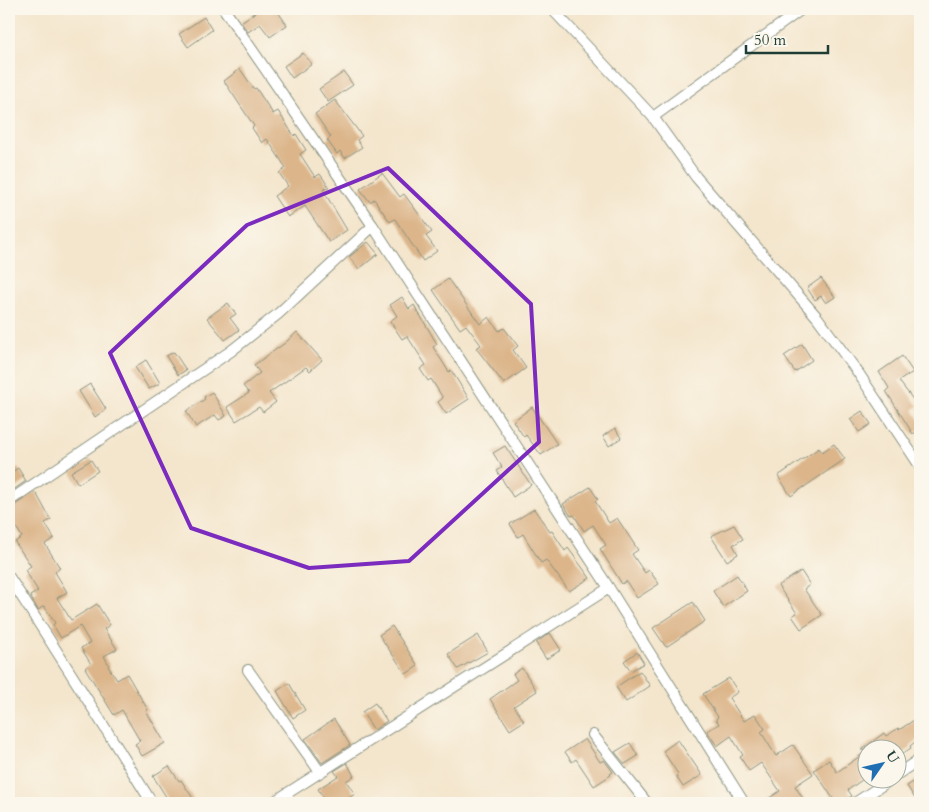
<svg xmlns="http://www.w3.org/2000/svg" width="929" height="812" font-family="Cardo,serif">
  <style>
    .building { fill: #dcb58a }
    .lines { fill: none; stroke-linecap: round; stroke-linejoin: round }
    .minor-casing { stroke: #8a9280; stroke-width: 12 }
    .minor { stroke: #fff; stroke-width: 10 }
    .marked { fill: none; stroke: #7b2cbf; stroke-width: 4; stroke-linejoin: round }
  </style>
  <rect width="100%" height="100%" fill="#fbf7ec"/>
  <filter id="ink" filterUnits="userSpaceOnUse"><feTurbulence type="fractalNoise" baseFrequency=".02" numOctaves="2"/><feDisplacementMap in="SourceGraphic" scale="10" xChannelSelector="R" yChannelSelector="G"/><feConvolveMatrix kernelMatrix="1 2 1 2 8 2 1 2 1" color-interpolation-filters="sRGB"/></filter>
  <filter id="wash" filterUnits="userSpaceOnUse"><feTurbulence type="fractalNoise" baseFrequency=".0096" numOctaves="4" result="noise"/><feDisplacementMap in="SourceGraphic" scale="20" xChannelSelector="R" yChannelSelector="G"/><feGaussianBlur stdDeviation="1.12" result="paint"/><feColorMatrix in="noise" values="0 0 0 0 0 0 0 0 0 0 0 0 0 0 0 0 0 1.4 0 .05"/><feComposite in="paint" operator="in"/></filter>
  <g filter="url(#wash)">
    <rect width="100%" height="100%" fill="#f4e6cd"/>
    <g id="blocks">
      <g class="building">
        <polygon points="260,9 276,9 287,25 270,37 260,24 248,32 241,22"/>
        <polygon points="204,17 212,30 188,47 179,34"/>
        <polygon points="303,53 312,64 292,78 284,66"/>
        <polygon points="240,69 254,89 256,88 273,114 278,111 294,136 296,134 306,150 300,154 315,177 320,174 329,187 323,190 347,230 329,242 305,206 288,217 274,196 288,186 279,173 286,168 267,139 262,143 252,128 254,126 224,81"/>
        <polygon points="344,72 353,85 328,102 319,89"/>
        <polygon points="335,100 362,136 357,140 362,147 345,158 340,151 337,154 327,140 331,137 315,114"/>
        <polygon points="382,173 400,197 404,194 432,232 426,236 437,251 423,261 395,219 390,222 374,199 370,202 360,189"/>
        <polygon points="368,242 378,254 359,269 349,257"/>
        <polygon points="821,278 835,297 826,303 821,296 815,300 807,288"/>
        <polygon points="448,279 480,324 489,317 499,331 504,328 518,346 513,350 526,368 504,384 476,348 481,345 466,325 460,329 433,290"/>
        <polygon points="402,297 409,309 414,305 437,344 433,347 449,372 451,370 469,399 446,414 438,402 443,398 431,379 428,381 420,369 426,365 407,336 402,339 390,321 397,316 390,305"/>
        <polygon points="228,303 236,314 230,318 239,330 225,340 207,318"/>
        <polygon points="297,332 322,360 310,371 306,367 269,393 276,402 263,412 259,407 236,421 227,407 249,393 243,386 260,373 254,365 285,343"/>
        <polygon points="802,344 812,360 795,372 784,356"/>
        <polygon points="174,352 186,370 178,375 166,356"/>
        <polygon points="902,356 913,372 899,381 918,406 913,410 920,421 920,429 913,434 886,391 889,388 879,372"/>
        <polygon points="146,360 160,383 149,389 135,367"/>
        <polygon points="90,384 106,409 95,417 79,391"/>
        <polygon points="212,392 226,416 219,420 215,415 196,427 186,411 205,399 204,397"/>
        <polygon points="532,407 557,444 541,455 526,435 524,437 513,421"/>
        <polygon points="862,411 871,424 859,432 850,419"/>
        <polygon points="615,428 621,438 609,446 603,436"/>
        <polygon points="834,444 845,459 791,496 778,476 819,448 822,452"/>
        <polygon points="505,446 531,485 513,497 497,471 502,467 493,453"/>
        <polygon points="91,460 98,471 78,484 71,472"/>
        <polygon points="18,468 26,481 9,493 9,474"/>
        <polygon points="590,487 598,499 595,501 609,523 617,518 638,550 632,554 645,573 649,570 659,584 637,598 626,581 622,584 600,549 606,545 593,525 584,531 574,515 571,516 563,504"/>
        <polygon points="33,493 36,493 51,520 45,523 54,538 45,544 60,568 55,572 67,592 57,598 71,620 97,604 110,625 104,629 117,649 104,656 109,665 108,666 117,680 127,674 148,710 146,711 165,743 142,756 135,744 140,741 122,710 114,715 85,668 91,664 81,648 90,643 80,626 61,638 53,625 55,623 44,606 38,610 30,596 38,591 25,570 31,566 15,542 22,537 9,515 9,509"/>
        <polygon points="534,509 550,532 552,531 565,551 568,548 590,578 569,591 546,560 541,563 523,534 518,537 510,524"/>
        <polygon points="734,525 743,539 733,545 738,554 727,561 711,536"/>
        <polygon points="801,571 810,585 804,589 822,615 801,629 792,616 797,613 778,586"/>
        <polygon points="737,575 747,591 723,607 713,591"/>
        <polygon points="693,602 705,621 666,647 653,628"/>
        <polygon points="392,626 418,666 406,674 379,635"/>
        <polygon points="550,633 561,650 546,659 536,643"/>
        <polygon points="478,635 488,652 458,669 448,654"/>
        <polygon points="637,652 644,663 631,671 624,661"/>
        <polygon points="522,668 537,691 514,706 524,721 510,730 490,699 517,680 513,674"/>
        <polygon points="640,671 650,686 626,702 616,687"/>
        <polygon points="729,678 738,692 729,698 744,721 755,714 765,729 761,732 776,756 793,745 813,774 795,786 806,803 762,803 780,791 761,763 749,771 740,757 743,755 731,736 717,746 707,731 719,724 716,719 718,717 703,694"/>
        <polygon points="289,683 305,710 293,718 277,691"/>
        <polygon points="375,703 387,721 374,730 362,712"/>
        <polygon points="920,716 920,738 910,746 911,748 896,758 896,750 861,750 884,733 886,736 898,728 899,730"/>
        <polygon points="334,719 350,745 322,763 305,739"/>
        <polygon points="585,739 600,762 604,760 613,772 610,774 611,775 594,786 576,759 572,762 565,752"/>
        <polygon points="678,740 702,775 683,787 676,776 678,774 663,751"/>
        <polygon points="630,743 638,756 625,764 615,752"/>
        <polygon points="866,752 866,777 848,790 852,796 840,803 836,803 814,770 829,760 837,772"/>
        <polygon points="347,763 354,776 346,781 355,794 341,803 327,803 318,789 338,776 334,771"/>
        <polygon points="169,766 179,781 181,780 196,803 170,803 153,776"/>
        <polygon points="920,777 920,803 918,803 907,786"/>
      </g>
    </g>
  </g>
  <g filter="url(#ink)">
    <use href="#blocks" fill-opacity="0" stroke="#8a9280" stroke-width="1"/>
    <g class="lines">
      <g class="minor-casing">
        <g id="minor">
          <polyline points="224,9 373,226 609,588 744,803"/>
          <polyline points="552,9 653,117 696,177 817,317 859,374 920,466"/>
          <polyline points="653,117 802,9"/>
          <polyline points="9,501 231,351 278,314 373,226"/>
          <path d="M9,577C58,652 105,728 152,803"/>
          <polyline points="248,670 320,772"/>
          <polyline points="593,735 647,803"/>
          <polyline points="896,775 920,759"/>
          <polyline points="272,803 609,588"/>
          <polyline points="855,803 890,780"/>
        </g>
      </g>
      <use href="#minor" class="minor"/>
    </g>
  </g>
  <path class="marked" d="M388,168L531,304L539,442L409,561L309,568L191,528L110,353L247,225Z"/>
  <rect width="929" height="812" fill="none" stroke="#fbf7ec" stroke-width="30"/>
  <g transform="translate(882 764) rotate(56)"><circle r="24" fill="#fbf7ec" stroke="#a3ada2"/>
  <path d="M0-4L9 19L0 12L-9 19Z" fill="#1f6fb2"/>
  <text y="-8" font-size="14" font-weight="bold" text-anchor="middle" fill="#1f3d34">U</text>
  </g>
  <path d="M746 45v8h82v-8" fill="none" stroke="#1f3d34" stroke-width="2.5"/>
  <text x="754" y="45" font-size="15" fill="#1f3d34" stroke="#fbf7ec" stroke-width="4" paint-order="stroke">50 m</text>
</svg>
